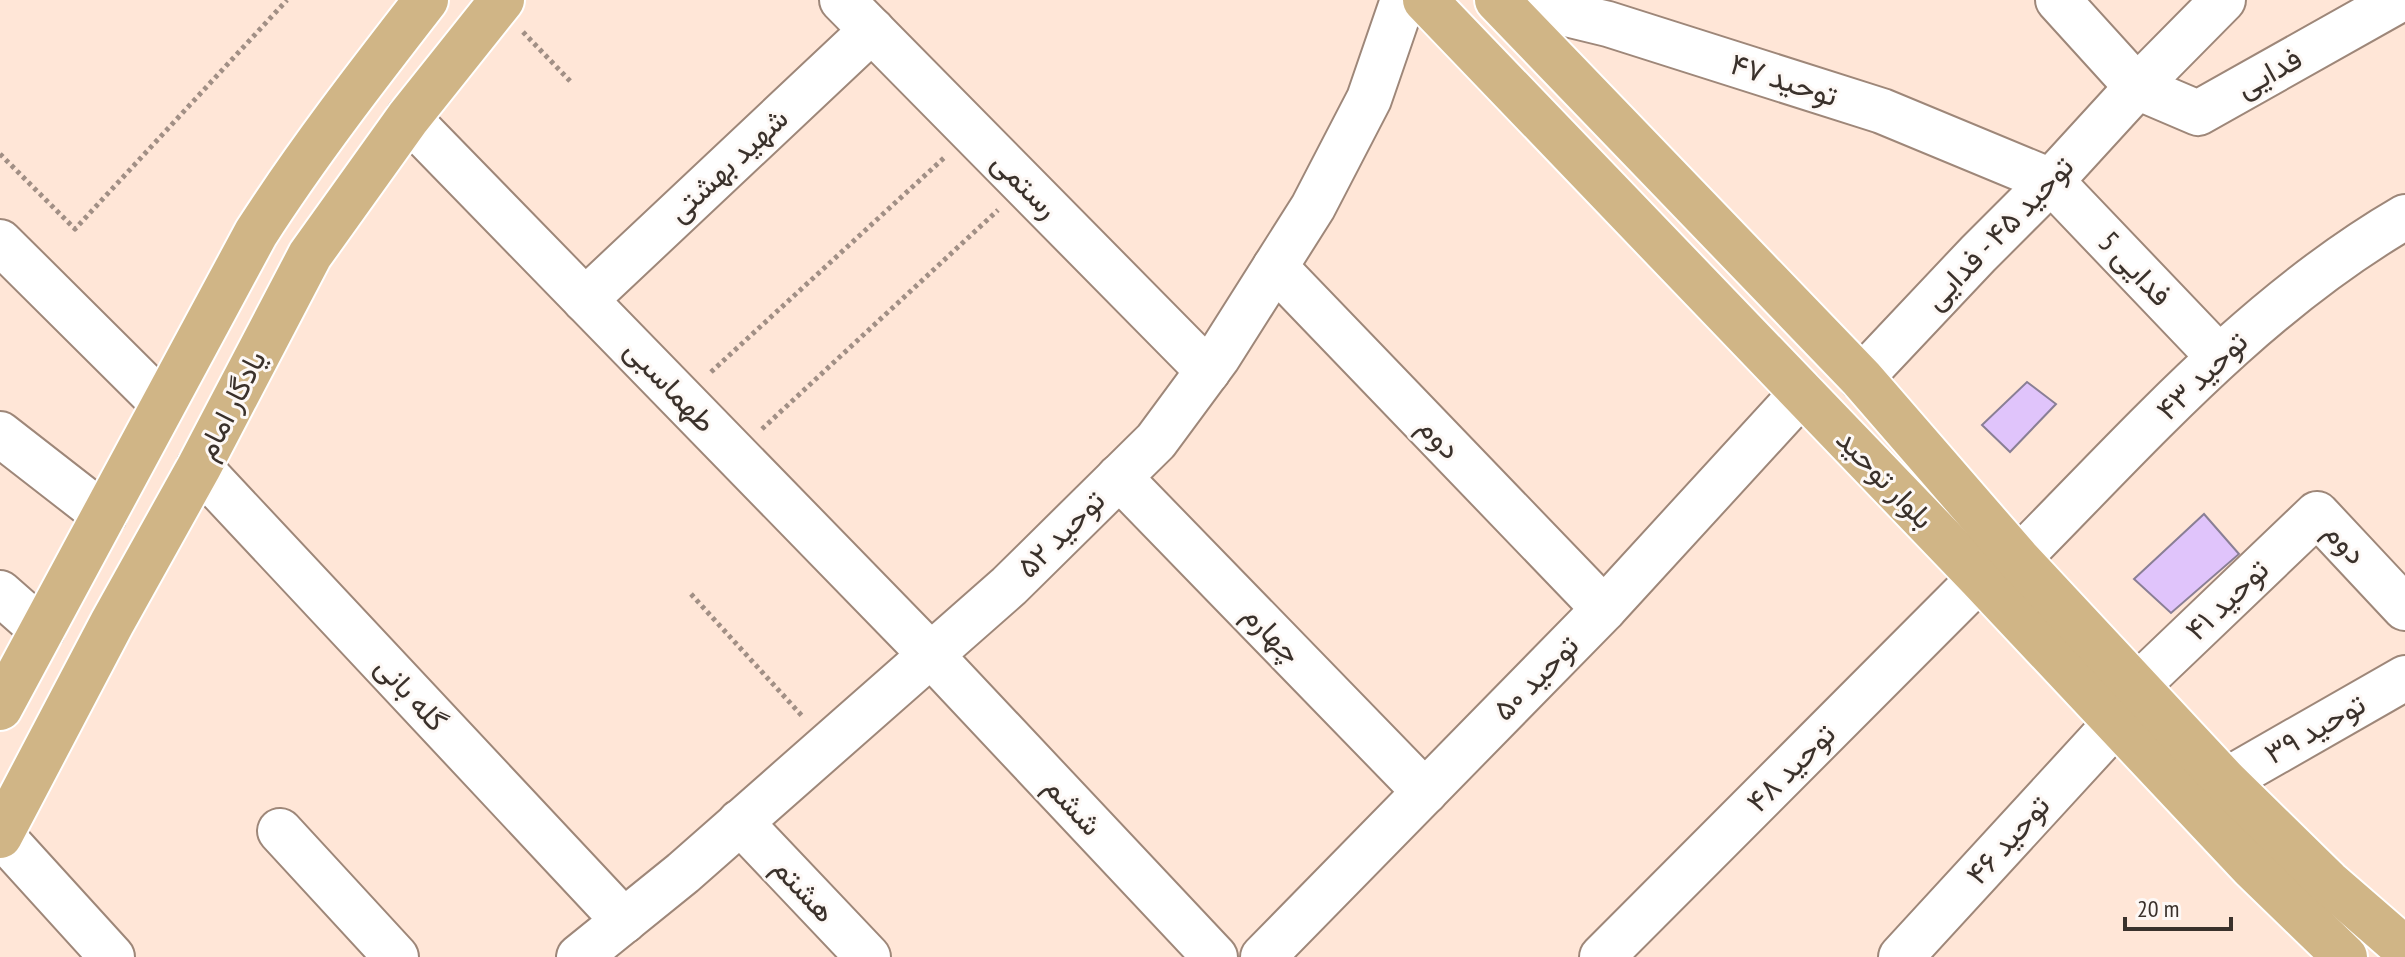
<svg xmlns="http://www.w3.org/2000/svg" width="2405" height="957" font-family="'PT Sans Narrow',Vazirmatn,sans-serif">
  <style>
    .building { fill: #e0c4fb; stroke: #8a7f95; stroke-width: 2 }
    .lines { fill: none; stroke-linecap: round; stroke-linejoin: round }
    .minor-casing { stroke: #9e8779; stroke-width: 48 }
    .major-casing { stroke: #fff; stroke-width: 48 }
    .path { stroke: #a18f85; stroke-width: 5; stroke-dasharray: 4 4; stroke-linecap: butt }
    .minor { stroke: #fff; stroke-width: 44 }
    .major { stroke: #d0b586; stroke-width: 44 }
    .labels { text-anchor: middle; stroke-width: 6; stroke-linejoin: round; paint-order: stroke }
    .street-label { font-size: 30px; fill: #3a312b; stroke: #fdf8f5 }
  </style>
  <rect width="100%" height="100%" fill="#ffe6d7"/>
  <g class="building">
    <polygon points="2027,382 2056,404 2010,452 1982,425"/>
    <polygon points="2204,514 2239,554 2171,613 2134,579"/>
  </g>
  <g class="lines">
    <g class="minor-casing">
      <g id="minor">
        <polyline points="842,0 1208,371"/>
        <polyline points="1509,0 1608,24 1882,111 2051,181 2219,357"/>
        <polyline points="2058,0 2137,87 2198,113 2399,0"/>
        <polyline points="408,118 931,655 1215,957"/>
        <polyline points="0,242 163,404"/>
        <polyline points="1275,267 1604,609"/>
        <polyline points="585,300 872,30"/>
        <polyline points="1861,378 1978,254 2051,181 2137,87 2223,0"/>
        <polyline points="0,434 104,515"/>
        <polyline points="199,467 624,921"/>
        <polyline points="1119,477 1425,792"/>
        <path d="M2018,559C2139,437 2255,304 2405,217"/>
        <polyline points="0,593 42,630"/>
        <polyline points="2137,686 2317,514 2405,608"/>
        <polyline points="2225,781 2405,678"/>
        <polyline points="740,822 868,957"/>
        <polyline points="280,831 396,957"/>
        <polyline points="1,835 112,957"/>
        <polyline points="579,957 683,873 1009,586 1156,441 1218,357 1313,207 1369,99 1403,0"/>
        <polyline points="1263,957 1604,609 1802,393"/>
        <polyline points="1602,957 1980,578"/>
        <polyline points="1901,957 2115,724"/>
      </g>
    </g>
    <g class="major-casing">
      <g id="major">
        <polyline points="1425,0 1980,578 2252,867 2345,957"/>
        <polyline points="1497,0 1861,378 2018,559 2225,781 2328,882 2405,949"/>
        <path d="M0,708L256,233C308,152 367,76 426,0"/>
        <polyline points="0,836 112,623 199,467 310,255 408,118 502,0"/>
      </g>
    </g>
    <g class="path">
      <polyline points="523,32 571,82"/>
      <polyline points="0,154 75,229 287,0"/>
      <polyline points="711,372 945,157"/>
      <polyline points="762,429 998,210"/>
      <polyline points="691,594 803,717"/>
    </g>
    <use href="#minor" class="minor"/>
    <use href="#major" class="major"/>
  </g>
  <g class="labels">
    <g class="street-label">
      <text transform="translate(2269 73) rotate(-29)" y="10">فدایی</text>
      <text transform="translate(1784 80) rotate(18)" y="10">توحید ۴۷</text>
      <text transform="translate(728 165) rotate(-43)" y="10">شهید بهشتی</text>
      <text transform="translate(1025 185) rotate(45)" y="10">رستمی</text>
      <text transform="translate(1999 233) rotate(-46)" y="10">توحید ۴۵ - فدایی</text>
      <text transform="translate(2135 269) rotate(46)" y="10">فدایی 5</text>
      <text transform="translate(2202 376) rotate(-44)" y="10">توحید ۴۳</text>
      <text transform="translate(670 386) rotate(46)" y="10">طهماسبی</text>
      <text transform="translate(231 405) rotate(-63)" y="10">یادگار امام</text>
      <text transform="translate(1439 438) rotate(46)" y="10">دوم</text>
      <text transform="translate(1885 479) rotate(46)" y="10">بلوار توحید</text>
      <text transform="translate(1061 534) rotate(-45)" y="10">توحید ۵۲</text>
      <text transform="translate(2345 543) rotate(47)" y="10">دوم</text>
      <text transform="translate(2227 600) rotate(-44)" y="10">توحید ۴۱</text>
      <text transform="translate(1272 634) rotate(46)" y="10">چهارم</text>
      <text transform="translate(1536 678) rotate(-45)" y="10">توحید ۵۰</text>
      <text transform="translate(411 694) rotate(47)" y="10">گله بانی</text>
      <text transform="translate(2315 729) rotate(-30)" y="10">توحید ۳۹</text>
      <text transform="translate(1791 768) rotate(-45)" y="10">توحید ۴۸</text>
      <text transform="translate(1073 806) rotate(47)" y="10">ششم</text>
      <text transform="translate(2008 840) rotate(-48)" y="10">توحید ۴۶</text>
      <text transform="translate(804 890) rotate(47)" y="10">هشتم</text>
    </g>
  </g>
  <path d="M2125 917v12h106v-12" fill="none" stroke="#3a312b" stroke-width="4"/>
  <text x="2137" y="917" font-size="24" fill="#3a312b" stroke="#fdf8f5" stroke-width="6" paint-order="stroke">20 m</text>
</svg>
